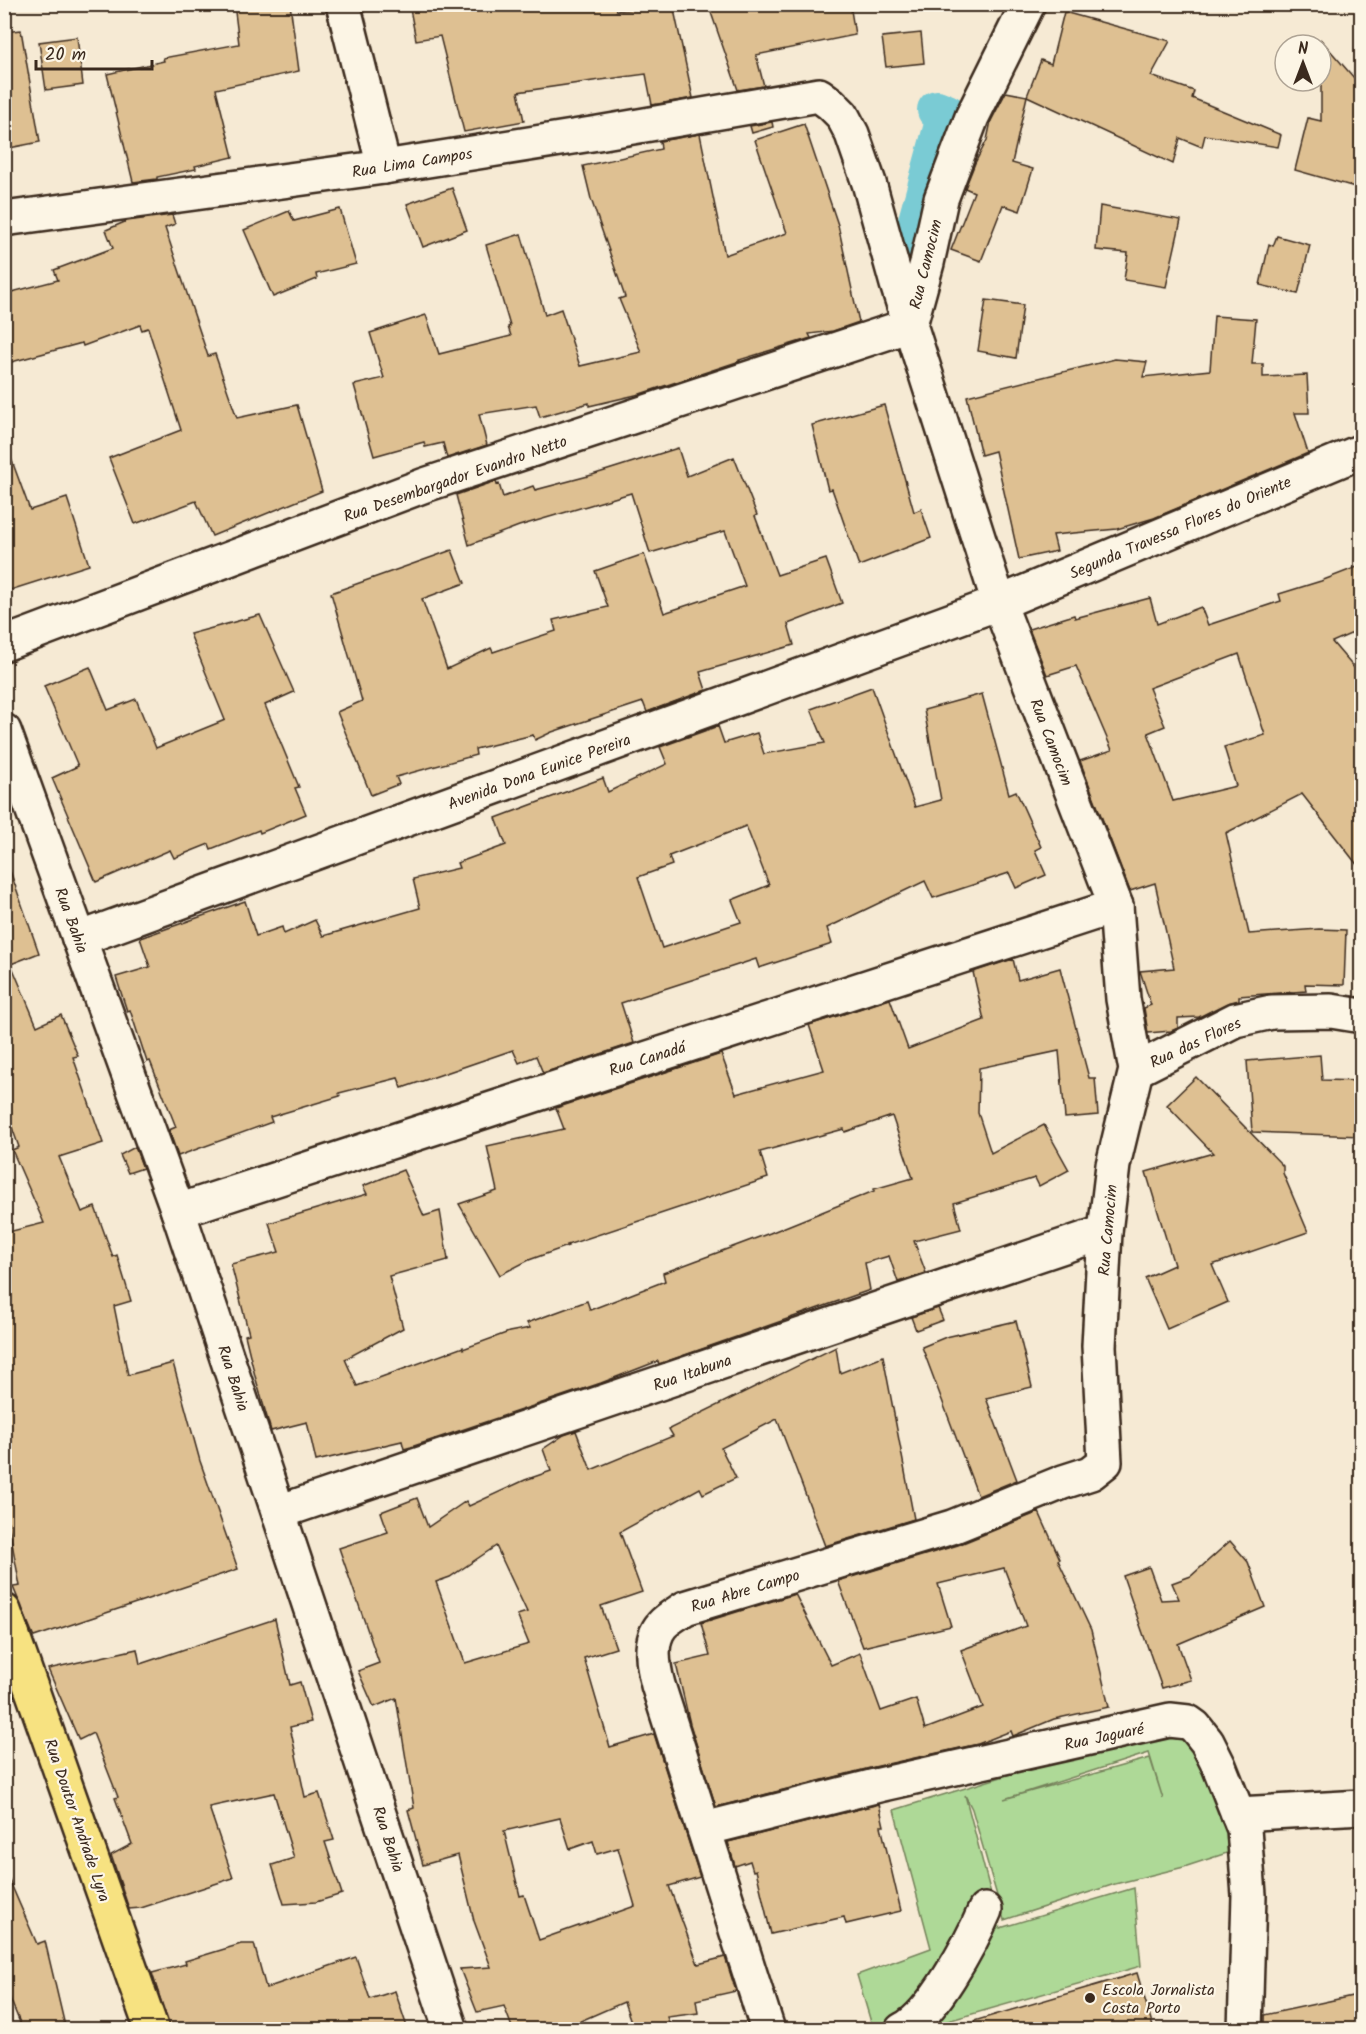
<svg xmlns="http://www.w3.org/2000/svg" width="1366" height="2034" font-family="Kalam,sans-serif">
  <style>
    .green { fill: #aed997; stroke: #74825a; stroke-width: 1.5; fill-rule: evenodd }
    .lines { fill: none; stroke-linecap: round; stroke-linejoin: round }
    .canal { stroke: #7acbd4; stroke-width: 40 }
    .building { fill: #dec092; stroke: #3b2a1e; stroke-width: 1.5; fill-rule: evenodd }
    .minor-casing { stroke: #3b2a1e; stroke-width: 38 }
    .major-casing { stroke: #3b2a1e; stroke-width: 38 }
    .minor { stroke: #fcf5e5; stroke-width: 33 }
    .major { stroke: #f7e281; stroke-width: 33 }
    .poi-dot { fill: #3b2a1e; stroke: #fcf5e5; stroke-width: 2 }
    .labels { text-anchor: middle; stroke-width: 4.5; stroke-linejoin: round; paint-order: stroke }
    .street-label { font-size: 16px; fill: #3b2a1e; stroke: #fcf5e5 }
    .poi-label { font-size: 16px; fill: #3b2a1e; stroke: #fcf5e5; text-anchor: start }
  </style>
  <rect width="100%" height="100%" fill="#f6ead4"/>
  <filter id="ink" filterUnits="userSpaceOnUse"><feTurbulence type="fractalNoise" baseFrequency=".0167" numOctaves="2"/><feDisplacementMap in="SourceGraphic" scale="12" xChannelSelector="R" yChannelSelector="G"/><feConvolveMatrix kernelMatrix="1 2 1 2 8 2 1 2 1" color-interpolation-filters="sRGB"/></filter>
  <g filter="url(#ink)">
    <path class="green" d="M1196,1722L1239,1849L1184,1867L1115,1884L1004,1920L972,1809L965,1795L1000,1928L1134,1888L1141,1966L916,2030L873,2029L857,1975L931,1948L894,1810L1144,1733ZM1149,1753L1163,1799L1150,1758L1004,1799Z"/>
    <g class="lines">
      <polyline class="canal" points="907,261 947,114 937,110"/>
    </g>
    <g class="building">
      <polygon points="234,4 290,4 299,71 216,89 233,157 195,166 196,169 157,177 157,179 133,182 107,74 164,61 163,58 239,44"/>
      <polygon points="409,4 561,4 562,9 593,4 615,4 616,11 673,5 693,98 652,105 646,74 593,81 518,92 524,121 464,132 440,36 416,40"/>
      <polygon points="708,4 850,4 855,35 756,55 764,86 738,90"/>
      <polygon points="1064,12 1170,41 1151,76 1194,91 1192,98 1281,135 1278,147 1205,135 1202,147 1180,138 1173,164 1027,96 1041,60 1051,64"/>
      <polygon points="21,30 40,142 4,149 4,32"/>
      <polygon points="921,33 924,63 886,67 882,37"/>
      <polygon points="77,37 83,85 46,90 39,42"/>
      <polygon points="1321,40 1362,87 1362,189 1295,170 1308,118 1321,121"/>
      <polygon points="1006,92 1027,96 1012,163 1033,169 1020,211 1003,205 981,261 951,250 974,192 965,188 975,163 987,140 991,121"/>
      <polygon points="772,122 773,127 752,133 750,126"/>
      <polygon points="804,124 838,225 859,322 833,331 809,334 811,338 739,360 740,361 640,394 589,406 589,403 540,417 536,405 479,414 487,445 447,458 443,443 425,447 424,442 374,456 354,385 384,378 370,333 426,315 439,354 511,336 508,327 510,326 486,245 521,234 545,315 561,309 580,366 641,352 619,299 625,297 591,199 583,166 661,149 660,141 700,134 725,255 787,233 755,140"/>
      <polygon points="452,188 467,230 423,247 407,204"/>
      <polygon points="1100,206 1181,220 1166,287 1124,280 1128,253 1096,250"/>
      <polygon points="340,209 356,264 316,274 317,279 273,297 244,230 289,211 294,221"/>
      <polygon points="172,215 175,224 165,228 208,356 215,354 237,418 297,405 322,491 212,536 196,501 135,524 109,458 181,430 148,328 142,330 140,325 83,346 82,343 4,364 4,294 58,280 54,270 113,248 106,230 127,221"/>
      <polygon points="1277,236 1310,245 1298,294 1260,285 1269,244 1273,246"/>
      <polygon points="986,300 1023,305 1016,358 978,351"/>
      <polygon points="1214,316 1256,319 1252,364 1263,364 1263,377 1307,375 1309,413 1295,413 1308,453 1154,518 1117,529 1053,535 1057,551 1019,559 995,451 981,455 967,396 1115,359 1147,362 1143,377 1210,370"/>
      <polygon points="884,405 914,512 921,509 931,538 859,566 832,489 828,490 812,425"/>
      <polygon points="678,448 687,476 734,457 757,515 755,516 777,575 826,559 842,603 788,624 794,645 700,672 706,690 647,712 643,702 552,732 535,740 533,735 475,749 476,755 396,777 399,784 371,795 337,712 362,701 331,593 452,550 465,583 422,599 447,669 491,648 493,652 556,631 553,620 608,607 595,571 644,554 664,613 745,586 725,531 650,553 631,493 519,526 469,545 456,495 496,481 497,485 499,484 503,497 533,486 535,490 592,475"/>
      <polygon points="4,450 8,450 30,510 67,498 89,565 4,592"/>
      <path d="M1362,565V629L1332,642L1362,677V871L1302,794L1226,833L1249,934L1319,929L1346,930L1344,985L1305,984L1306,991L1239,996V1000L1227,1003L1199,1017L1178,1018V1028L1171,1031L1148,1033L1144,1008L1151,1005L1140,971L1174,968L1155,883L1130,891L1080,761L1112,750L1076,666L1047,675L1029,629L1074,615L1075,618L1150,598L1157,624L1201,607L1208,625L1281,601L1279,594L1321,581ZM1239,654L1265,735L1224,747L1236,786L1173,801L1148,733L1165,726L1149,688Z"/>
      <polygon points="260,615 294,692 265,705 299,787 295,788 306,814 260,833 259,830 211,849 209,844 174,858 170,850 96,882 52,778 78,766 44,686 90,667 108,710 136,699 156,748 225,720 190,634"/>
      <path d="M872,687L915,807L941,800L924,710L982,694L1009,794L1016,791L1041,847L1035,850L1046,875L1016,888L1009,873L933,898L925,881L827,928L832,944L759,968L756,959L621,1003L634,1043L543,1073L536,1056L519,1063L513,1050L402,1088L398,1078L339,1093L340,1096L270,1117L272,1122L178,1156L169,1130L176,1127L150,1061L147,1062L130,1010L127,1011L116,977L150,967L140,938L245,901L256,936L282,927L284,934L315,920L323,936L420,908L413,879L459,868L457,863L506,845L496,818L603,778L608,792L667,764L660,747L718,726L724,743L757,733L764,754L825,743L811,709ZM746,826L769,885L732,900L741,922L662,948L638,877L672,865L669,856Z"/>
      <polygon points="4,868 9,868 39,953 11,964 37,1026 61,1015 78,1056 73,1057 103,1143 59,1157 82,1212 95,1207 113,1257 117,1255 131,1301 114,1306 128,1375 173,1363 200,1461 238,1569 34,1637 13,1587 20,1586 8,1522 4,1523 4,1233 44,1223 12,1150 19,1147 4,1105"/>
      <polygon points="1013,959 1018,980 1060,968 1089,1078 1095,1078 1098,1115 1065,1118 1059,1051 979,1068 978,1113 991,1153 1044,1125 1069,1170 1039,1186 1035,1178 954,1203 961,1229 914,1241 926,1273 898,1282 889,1256 865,1263 870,1290 659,1364 658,1361 601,1383 411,1447 404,1449 402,1441 316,1461 307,1422 271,1431 255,1376 245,1335 249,1334 231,1264 279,1252 269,1223 367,1194 363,1186 403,1170 424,1216 440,1211 448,1260 389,1276 403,1328 345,1359 357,1386 463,1347 463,1349 509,1332 530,1328 527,1323 587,1301 590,1310 665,1281 663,1273 770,1233 874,1191 874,1189 913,1178 892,1116 845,1132 844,1129 760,1152 768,1178 567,1245 568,1246 529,1260 500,1275 459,1204 497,1191 487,1146 564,1129 556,1108 721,1054 736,1094 824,1070 809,1025 890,999 908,1049 984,1020 973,972"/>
      <polygon points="1320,1055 1322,1080 1362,1081 1362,1136 1252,1132 1247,1061"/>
      <polygon points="1196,1077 1283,1166 1283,1173 1308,1232 1212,1265 1228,1302 1167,1329 1145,1278 1174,1265 1146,1172 1213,1153 1167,1105"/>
      <polygon points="135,1147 143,1168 128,1173 120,1155"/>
      <polygon points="938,1308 943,1320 916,1330 911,1317"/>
      <polygon points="1016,1321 1032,1387 986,1398 1017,1480 978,1496 922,1347 946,1337"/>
      <path d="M836,1347L840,1373L883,1356L914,1519L825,1546L777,1419L721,1448L736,1478L703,1494L700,1488L620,1532L642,1592L601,1606L616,1648L584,1658L610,1747L654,1734L700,1877L669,1886L698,1964L725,1957L736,1991L696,2000L698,2013L667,2017L672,2030H634L624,2002L560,2030H513L504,2006L477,2012L460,1969L491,1967L474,1921L458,1855L423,1865L408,1810L414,1808L396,1698L374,1707L358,1671L379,1663L339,1548L388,1532L381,1512L417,1498L428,1527L466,1501L469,1506L525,1480L551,1471L543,1449L564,1435L576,1431L591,1470L673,1436L669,1429ZM496,1546L527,1612L517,1615L529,1644L465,1663L436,1582L450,1577ZM560,1818L570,1849L593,1841L597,1854L618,1848L635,1906L539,1940L524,1895L520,1896L504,1831Z"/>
      <polygon points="1039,1512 1060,1559 1058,1560 1091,1630 1109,1707 1054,1719 1013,1736 1011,1731 978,1744 874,1767 716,1807 690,1724 676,1664 710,1656 701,1623 795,1594 831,1665 860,1653 881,1711 916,1699 925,1729 983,1707 961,1650 1026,1626 1004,1568 938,1584 951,1626 863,1647 838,1581 958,1545"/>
      <polygon points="1230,1541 1248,1562 1265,1607 1178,1644 1191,1680 1162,1688 1123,1576 1149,1567 1161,1600 1179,1599 1172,1583 1191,1576"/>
      <polygon points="275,1619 290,1685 300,1682 311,1722 290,1727 305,1797 319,1793 334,1840 325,1842 342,1894 316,1902 284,1904 272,1865 294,1858 274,1793 209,1807 233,1878 141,1908 129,1909 111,1855 132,1844 115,1798 118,1797 93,1733 79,1740 48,1669 137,1649 140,1664"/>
      <polygon points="879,1804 884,1826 881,1826 901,1911 846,1924 844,1917 771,1934 756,1870 753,1871 750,1861 735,1866 728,1842"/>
      <polygon points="4,1868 37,1944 45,1941 66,2030 23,2030 4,1984"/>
      <polygon points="241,1944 254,1944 266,1988 356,1957 370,1999 395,1991 408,2030 170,2030 152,1973 186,1964 185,1961"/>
      <polygon points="1137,1973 1154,2030 975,2030 974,2021"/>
      <polygon points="1357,1995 1362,2019 1362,2030 1264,2030 1264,2015"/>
    </g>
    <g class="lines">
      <g class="minor-casing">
        <g id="minor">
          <polyline points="343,4 384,167"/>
          <path d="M4,219L384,167L598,133L819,95L831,104L842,115L852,134L869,183L897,284L999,603L1116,906L1123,999L1136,1070L1113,1165L1105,1232L1099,1346L1105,1462L1091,1473L1063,1482L952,1527L685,1608C678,1613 668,1618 662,1625C648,1641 653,1666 658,1685L768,2030"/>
          <polyline points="910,325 927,263 941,199 972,117 1028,4"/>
          <polyline points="4,644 425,485 910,325"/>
          <polyline points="4,731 178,1211 451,2030"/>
          <polyline points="79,939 999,603 1362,451"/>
          <polyline points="1136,1070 1235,1020 1272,1012 1331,1011 1362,1016"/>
          <polyline points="178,1211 1116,906"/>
          <polyline points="279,1512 1105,1232"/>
          <polyline points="1238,1814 1362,1807"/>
          <polyline points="704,1829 879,1785 1170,1720 1188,1722 1195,1727 1207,1742 1219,1766 1244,1829 1249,1895 1245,2030"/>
          <path d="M902,2030C932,2016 972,1941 985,1910"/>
        </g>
      </g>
      <g class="major-casing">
        <polyline id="major" points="4,1611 152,2030"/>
      </g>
      <use href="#minor" class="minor"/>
      <use href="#major" class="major"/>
    </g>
  </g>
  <circle class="poi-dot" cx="1090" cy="1998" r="6"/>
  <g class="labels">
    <g class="street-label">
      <text transform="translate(412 162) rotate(-9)" y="6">Rua Lima Campos</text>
      <text transform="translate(925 264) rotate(-76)" y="6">Rua Camocim</text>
      <text transform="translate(455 478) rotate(-19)" y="6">Rua Desembargador Evandro Netto</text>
      <text transform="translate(1180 527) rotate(-23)" y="6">Segunda Travessa Flores do Oriente</text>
      <text transform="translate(1052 742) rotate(69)" y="6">Rua Camocim</text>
      <text transform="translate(539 771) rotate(-20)" y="6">Avenida Dona Eunice Pereira</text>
      <text transform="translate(72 920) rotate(70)" y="6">Rua Bahia</text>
      <text transform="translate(1195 1042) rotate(-25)" y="6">Rua das Flores</text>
      <text transform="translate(647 1058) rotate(-18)" y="6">Rua Canadá</text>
      <text transform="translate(1107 1230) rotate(-85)" y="6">Rua Camocim</text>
      <text transform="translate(692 1372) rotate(-19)" y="6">Rua Itabuna</text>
      <text transform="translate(234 1378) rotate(72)" y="6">Rua Bahia</text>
      <text transform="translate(745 1590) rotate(-17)" y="6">Rua Abre Campo</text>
      <text transform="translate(1104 1736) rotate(-12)" y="6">Rua Jaguaré</text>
      <text transform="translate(78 1820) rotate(71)" y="6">Rua Doutor Andrade Lyra</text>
      <text transform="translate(389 1839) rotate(72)" y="6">Rua Bahia</text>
    </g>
    <g class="poi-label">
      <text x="1102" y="1995">Escola Jornalista<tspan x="1102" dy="18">Costa Porto</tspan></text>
    </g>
  </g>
  <rect width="1366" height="2034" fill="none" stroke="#fcf5e5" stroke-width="24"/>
  <rect x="12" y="12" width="1342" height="2010" fill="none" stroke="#3b2a1e" stroke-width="2" filter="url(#ink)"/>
  <g transform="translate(1303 63)"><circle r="28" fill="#fcf5e5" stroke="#afa495" stroke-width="1.5"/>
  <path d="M0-4.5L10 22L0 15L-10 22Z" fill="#3b2a1e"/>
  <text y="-9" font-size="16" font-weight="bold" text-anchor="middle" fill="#3b2a1e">N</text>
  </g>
  <path d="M36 60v9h116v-9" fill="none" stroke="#3b2a1e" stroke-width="3"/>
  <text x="45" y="60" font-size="18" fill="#3b2a1e" stroke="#fcf5e5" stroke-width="4.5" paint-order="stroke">20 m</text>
</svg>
